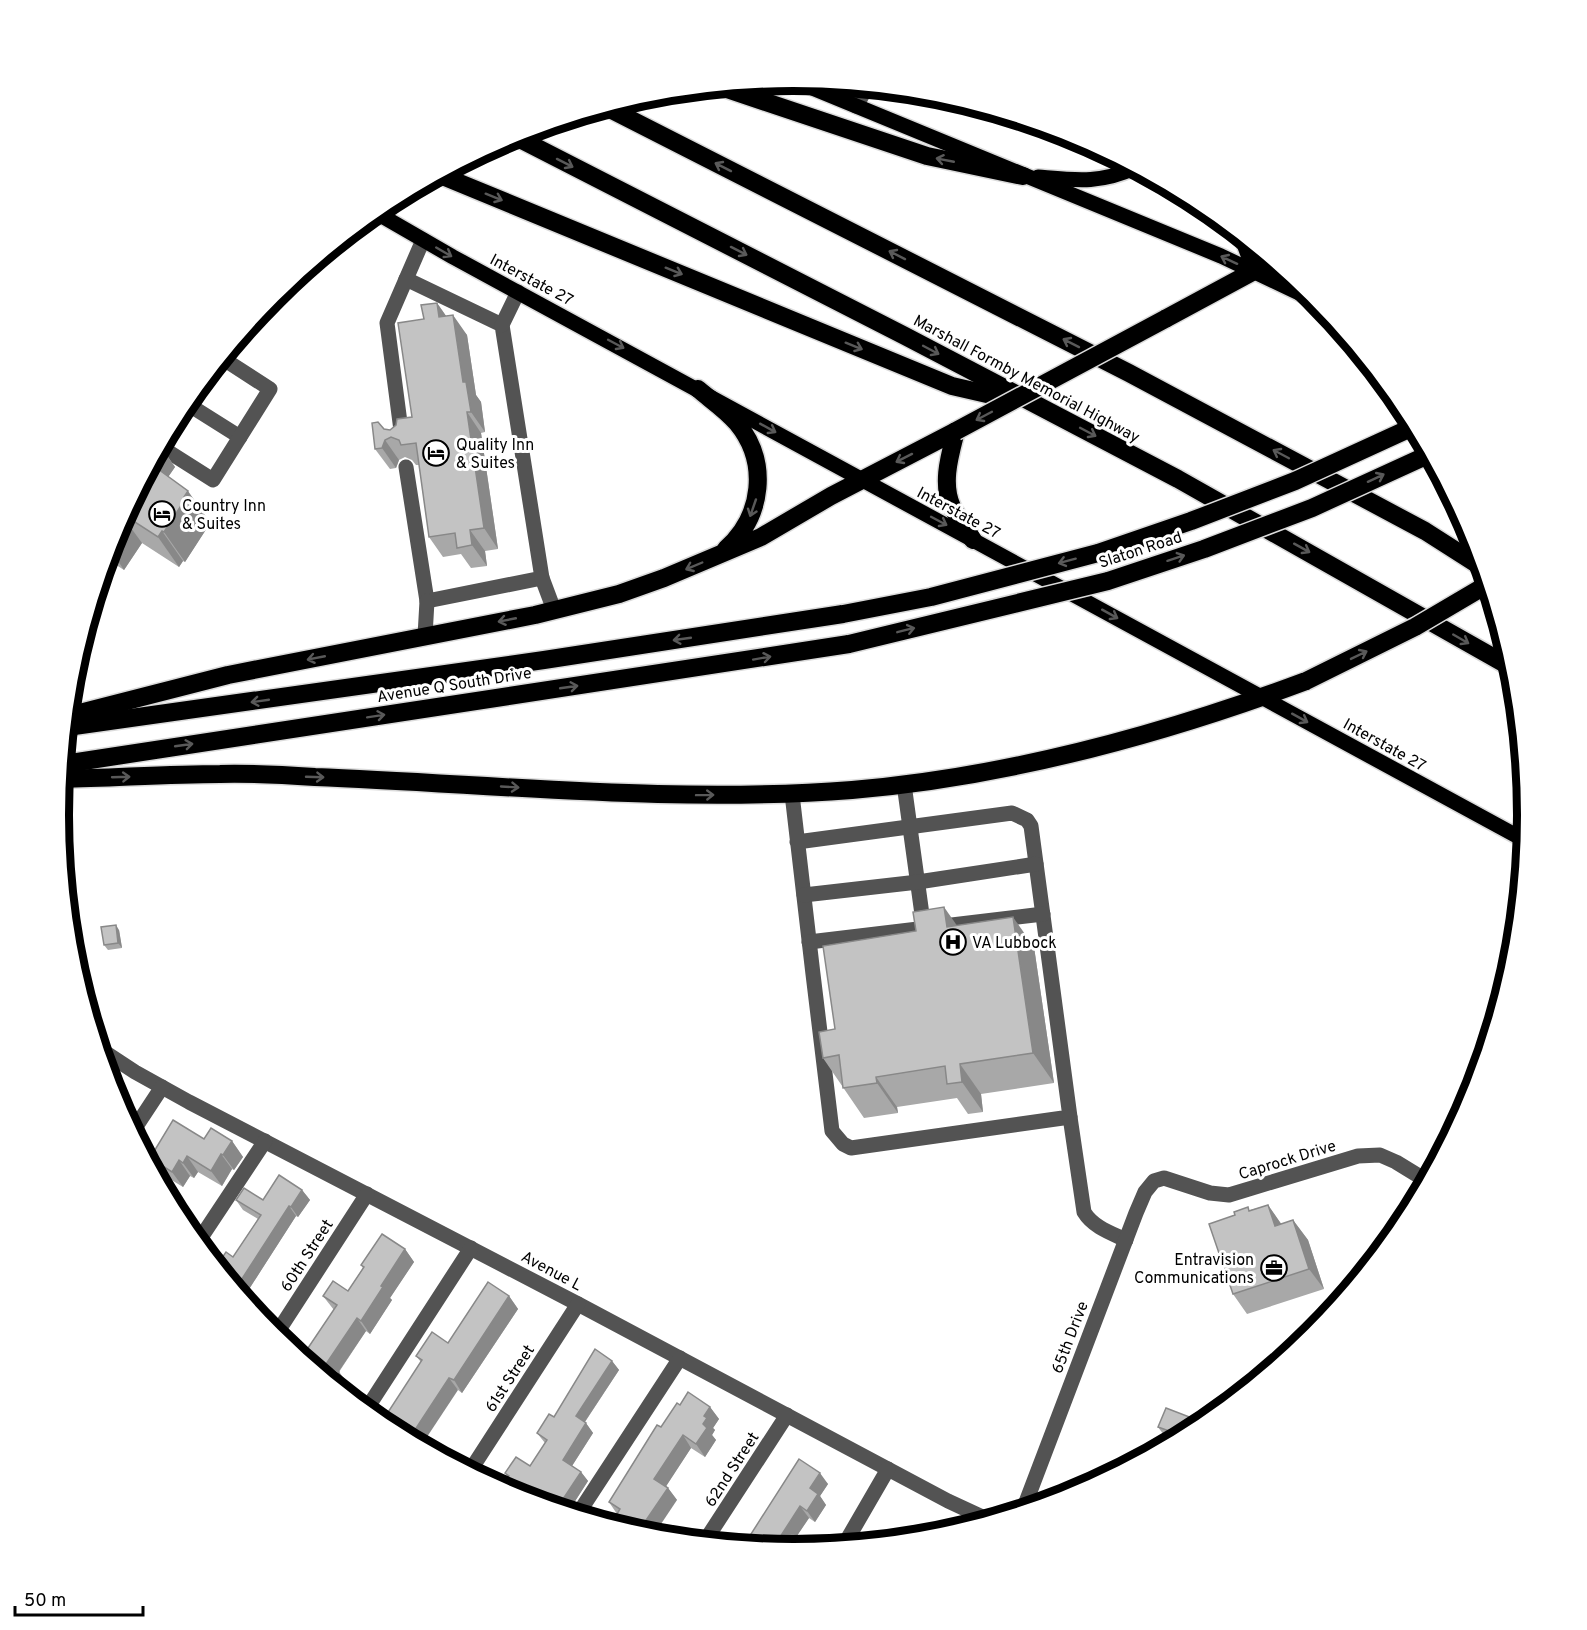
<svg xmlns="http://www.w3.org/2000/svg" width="1587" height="1630" font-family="Overpass,sans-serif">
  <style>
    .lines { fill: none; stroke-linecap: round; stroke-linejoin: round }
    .major-casing { stroke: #dbdbdb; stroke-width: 18 }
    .highway-casing { stroke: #dbdbdb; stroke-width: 21 }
    .minor { stroke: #535353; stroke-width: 15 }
    .major { stroke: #000; stroke-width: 15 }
    .highway { stroke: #000; stroke-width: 18 }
    .highway-bridge-casing { stroke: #dbdbdb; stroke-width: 21; stroke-linecap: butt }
    .highway-bridge { stroke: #000; stroke-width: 18 }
    .wall { fill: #a8a8a8 }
    .shaded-wall { fill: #888 }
    .building { fill: #c3c3c3; stroke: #888; stroke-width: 1.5 }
    .oneway { stroke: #595959 }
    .labels { text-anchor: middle; stroke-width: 6; stroke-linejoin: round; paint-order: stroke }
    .street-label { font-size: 16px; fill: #000; stroke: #fff }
    .poi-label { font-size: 16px; fill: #000; stroke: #fff; text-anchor: start }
    .rim { fill: none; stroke: #000; stroke-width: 8 }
  </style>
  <rect width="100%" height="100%" fill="#fff"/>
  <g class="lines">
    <g class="major-casing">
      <g id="major">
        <polyline points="793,80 1221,256 1320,303"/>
        <path d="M1038,177C1074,180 1100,184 1134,168"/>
        <polyline points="375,212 453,257 1526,841"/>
        <polyline points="1241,236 1254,271"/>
      </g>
    </g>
    <g class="highway-casing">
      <g id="highway">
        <polyline points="721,87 927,156 1023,176"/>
        <polyline points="606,107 1129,373 1425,531 1483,568"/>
        <polyline points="514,136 905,336 1178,479 1514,669"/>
        <polyline points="440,175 952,386 1013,400"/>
        <polyline points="1165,319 1254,271 1274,263"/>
        <path d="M698,389C711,400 726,410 737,423C769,462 763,516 726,549"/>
        <path d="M956,431C950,455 941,483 952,507C958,518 966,529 973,540"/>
        <polyline points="68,716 228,675 535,615 619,594 664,578 761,537 831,496 956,431"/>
        <polyline points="67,727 544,660 843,614"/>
        <polyline points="64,764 849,644"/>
        <path d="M62,779C115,778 167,774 220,774C252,773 284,775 315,777C494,784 673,804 852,790C1006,777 1161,735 1306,681"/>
      </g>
    </g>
    <g class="minor">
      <polyline points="856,106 867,87"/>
      <polyline points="406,279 502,325 542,578 427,601 406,467"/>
      <polyline points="502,325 518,292"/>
      <polyline points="186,403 240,437"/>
      <polyline points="402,438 387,323 423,240"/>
      <polyline points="161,447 213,480 270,389 222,358"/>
      <polyline points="542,578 554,610"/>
      <polyline points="425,636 427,601"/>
      <polyline points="904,784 924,929"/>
      <path d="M792,794C805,906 818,1019 832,1131L843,1144L851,1148L1070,1117L1031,826L1027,820L1012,813L797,842"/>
      <polyline points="804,895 918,882 1036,864"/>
      <polyline points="809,942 1043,914"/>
      <polyline points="100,1049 135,1072 189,1102 578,1304 948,1501 989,1520"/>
      <path d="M1070,1117L1084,1212C1093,1227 1111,1233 1126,1240"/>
      <polyline points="133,1131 162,1087"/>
      <polyline points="198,1242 265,1141"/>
      <polyline points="275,1336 367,1194"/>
      <polyline points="366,1410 471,1248"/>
      <polyline points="470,1471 578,1304"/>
      <polyline points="1023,1510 1136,1213 1145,1192 1154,1181 1164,1178 1210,1193 1229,1195 1358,1156 1380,1155 1396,1162 1427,1181"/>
      <polyline points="578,1514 680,1358"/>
      <polyline points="705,1541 787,1415"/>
      <polyline points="844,1545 888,1469"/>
    </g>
    <use href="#major" class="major"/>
    <use href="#highway" class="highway"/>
    <g class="highway-bridge-casing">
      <g id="highway-bridge">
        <polyline points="956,431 1165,319"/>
        <polyline points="843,614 931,597 1098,553 1191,521 1295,481 1415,426"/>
        <polyline points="849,644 1108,581 1204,549 1312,508 1430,454"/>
        <polyline points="1306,681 1415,627 1488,584"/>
      </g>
    </g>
    <use href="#highway-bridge" class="highway-bridge"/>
  </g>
  <g class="wall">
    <polygon points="437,303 446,316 467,335 476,395 481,402 485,432 481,433 498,549 485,551 487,566 471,568 461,554 443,557 429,537 419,465 416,465 412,460 405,457 399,460 396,468 390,469 375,449 384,429 390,430 396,425 412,417 424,319"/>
    <polygon points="161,447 175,467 168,477 209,521 205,527 207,528 185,562 183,561 179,567 142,543 124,570 107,559 115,533"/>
    <polygon points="957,925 1034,947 1054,1083 981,1094 983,1112 968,1114 957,1098 897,1107 898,1113 864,1118 823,1058 835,1029"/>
    <polygon points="119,930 122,948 108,950 104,945"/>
    <polygon points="204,1139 232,1141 243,1157 234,1170 232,1169 222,1186 198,1172 194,1178 190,1176 183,1187 160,1173 150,1158"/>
    <polygon points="302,1190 310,1200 298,1217 296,1216 244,1297 246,1300 217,1265 233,1257 258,1219 243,1210 236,1200 263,1200"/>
    <polygon points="1268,1205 1281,1224 1293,1220 1308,1240 1324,1289 1247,1314 1233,1294 1250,1210"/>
    <polygon points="405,1249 414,1262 390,1298 392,1300 370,1334 366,1331 339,1372 348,1384 343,1392 290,1348 306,1351 334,1310 323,1296 348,1291 363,1268 361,1265"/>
    <polygon points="509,1296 518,1309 462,1393 421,1362 416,1356 448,1343"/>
    <polygon points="612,1361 619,1370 585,1422 593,1433 572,1466 581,1472 588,1481 570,1509 569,1511 512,1494 508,1478 505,1473 530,1466 545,1443 537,1433"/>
    <polygon points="680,1405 710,1407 719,1419 713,1428 715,1430 712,1435 716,1440 705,1457 691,1448 666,1486 668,1488 677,1500 617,1514 609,1502 661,1427"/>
    <polygon points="1202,1426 1171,1443 1169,1442 1158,1427"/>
    <polygon points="799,1459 828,1484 820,1496 826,1505 815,1522 809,1518 788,1549"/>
  </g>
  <g class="shaded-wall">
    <polygon points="437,303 451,323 439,317"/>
    <polygon points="453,315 467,335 476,395 481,402 485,432 471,412 463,382"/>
    <polygon points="467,412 481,433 498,549 484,528"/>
    <polygon points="385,440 399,460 396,468 382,448"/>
    <polygon points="161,447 175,467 162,486 150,468"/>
    <polygon points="188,491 209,521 205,527 207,528 185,562 164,532"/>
    <polygon points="123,517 142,543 124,570 110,549 115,533"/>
    <polygon points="470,530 485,551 487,566 472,545"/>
    <polygon points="162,531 183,561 179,567 158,537"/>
    <polygon points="944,907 965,937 947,927"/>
    <polygon points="1013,917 1034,947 1054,1083 1033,1053"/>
    <polygon points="116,925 119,930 122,948 118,943"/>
    <polygon points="960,1064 981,1094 983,1112 962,1082"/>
    <polygon points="876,1077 897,1107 898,1113 877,1083"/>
    <polygon points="232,1141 243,1157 234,1170 223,1155"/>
    <polygon points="221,1154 232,1169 222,1186 211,1171"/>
    <polygon points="187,1156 198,1172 194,1178 183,1163"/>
    <polygon points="179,1160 190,1176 183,1187 172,1172"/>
    <polygon points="302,1190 310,1200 298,1217 291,1207"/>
    <polygon points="1268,1205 1282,1225 1275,1226"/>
    <polygon points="289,1206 296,1216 244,1297 246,1301 236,1288"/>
    <polygon points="1293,1220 1308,1240 1324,1289 1309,1269"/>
    <polygon points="405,1249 414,1262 390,1298 392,1300 370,1334 361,1321 381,1286"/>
    <polygon points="509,1296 518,1309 462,1393 454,1380"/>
    <polygon points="357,1318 366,1331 335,1377 326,1364"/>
    <polygon points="612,1361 619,1370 582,1426 576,1416"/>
    <polygon points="339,1372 348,1384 343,1392 332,1382"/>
    <polygon points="449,1378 458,1390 421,1446 409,1439"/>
    <polygon points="710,1407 719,1419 713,1428 715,1430 712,1435 716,1440 705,1457 696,1444 704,1416"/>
    <polygon points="586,1423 593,1433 570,1469 563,1460"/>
    <polygon points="683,1435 691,1448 663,1491 654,1479"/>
    <polygon points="581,1472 588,1481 570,1509 569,1511 561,1509 563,1499"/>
    <polygon points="820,1473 828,1484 820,1496 826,1505 815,1522 807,1511 810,1488"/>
    <polygon points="668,1488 677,1500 653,1536 638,1532"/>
    <polygon points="536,1493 543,1503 532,1500"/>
    <polygon points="800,1506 809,1518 788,1549 773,1548"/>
  </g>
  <g class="building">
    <polygon points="437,303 439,317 453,315 463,382 466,382 471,412 467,412 484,528 470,530 472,545 457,548 455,533 429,537 416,443 401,445 399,440 391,437 385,440 382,448 375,449 372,423 378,422 384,429 390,430 396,425 397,419 412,417 398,323 424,319 421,305"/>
    <polygon points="151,464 188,491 184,497 186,498 164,532 162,531 158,537 124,515"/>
    <polygon points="944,907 947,927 1013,917 1033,1053 960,1064 962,1082 947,1084 945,1066 876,1077 877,1083 843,1088 839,1055 823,1058 819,1032 835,1029 823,946 916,931 913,912"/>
    <polygon points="116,925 118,943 104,945 101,927"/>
    <polygon points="173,1120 204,1139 211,1128 232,1141 223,1155 221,1154 211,1171 187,1156 183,1163 179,1160 172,1172 150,1158"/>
    <polygon points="279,1175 302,1190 291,1207 289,1206 236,1288 239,1290 238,1291 217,1265 226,1252 233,1257 261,1215 236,1200 244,1188 263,1200"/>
    <polygon points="1268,1205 1275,1226 1293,1220 1309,1269 1233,1294 1209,1224 1235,1215 1234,1212 1248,1207 1249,1211"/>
    <polygon points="382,1234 405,1249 381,1286 383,1287 361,1321 357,1318 326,1364 339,1372 332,1382 290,1348 292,1344 306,1351 337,1305 323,1296 333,1281 348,1291 364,1267 361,1265"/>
    <polygon points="488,1282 509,1296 454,1380 449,1378 409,1439 385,1426 381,1423 422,1360 416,1356 432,1332 448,1343"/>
    <polygon points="595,1349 612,1361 576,1416 586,1423 563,1460 581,1472 563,1499 561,1509 536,1493 532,1500 512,1494 501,1488 509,1476 505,1473 516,1457 530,1466 547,1440 537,1433 549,1414 554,1417"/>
    <polygon points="688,1392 710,1407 704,1416 707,1418 703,1424 707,1428 696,1444 683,1435 654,1479 668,1488 638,1532 611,1524 620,1509 609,1502 657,1425 661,1427 677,1403 680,1405"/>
    <polygon points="1166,1408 1205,1423 1202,1426 1183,1436 1158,1427"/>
    <polygon points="799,1459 820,1473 810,1488 818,1494 807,1511 800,1506 773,1548 744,1545"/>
    <polygon points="1141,1459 1109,1476 1107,1469"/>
  </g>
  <defs><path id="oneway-shaft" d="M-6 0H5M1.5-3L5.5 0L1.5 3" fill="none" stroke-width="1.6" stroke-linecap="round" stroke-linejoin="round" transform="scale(1.5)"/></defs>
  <g class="oneway">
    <use href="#oneway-shaft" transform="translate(945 160) rotate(-169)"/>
    <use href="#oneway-shaft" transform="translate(565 163) rotate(27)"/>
    <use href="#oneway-shaft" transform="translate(723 167) rotate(-153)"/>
    <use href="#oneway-shaft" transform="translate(494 197) rotate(22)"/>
    <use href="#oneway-shaft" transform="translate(739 251) rotate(27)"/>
    <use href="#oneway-shaft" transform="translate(444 252) rotate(30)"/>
    <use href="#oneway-shaft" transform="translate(897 255) rotate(-153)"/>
    <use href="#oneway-shaft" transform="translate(1229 260) rotate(-155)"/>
    <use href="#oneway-shaft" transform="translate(674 271) rotate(22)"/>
    <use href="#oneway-shaft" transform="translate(1071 343) rotate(-153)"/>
    <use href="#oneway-shaft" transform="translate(616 344) rotate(28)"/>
    <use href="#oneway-shaft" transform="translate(854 346) rotate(22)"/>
    <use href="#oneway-shaft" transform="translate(931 350) rotate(28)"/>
    <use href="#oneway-shaft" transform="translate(984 416) rotate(152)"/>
    <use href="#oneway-shaft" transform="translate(768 428) rotate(29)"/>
    <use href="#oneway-shaft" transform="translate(1088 432) rotate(28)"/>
    <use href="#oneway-shaft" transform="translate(1281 454) rotate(-152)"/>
    <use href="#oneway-shaft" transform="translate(904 458) rotate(153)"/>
    <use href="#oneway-shaft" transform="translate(1376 478) rotate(-25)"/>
    <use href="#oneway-shaft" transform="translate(753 508) rotate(109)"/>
    <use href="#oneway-shaft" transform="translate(939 521) rotate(28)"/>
    <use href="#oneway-shaft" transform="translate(1302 548) rotate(29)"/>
    <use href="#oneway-shaft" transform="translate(1176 558) rotate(-18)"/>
    <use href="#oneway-shaft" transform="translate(1067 561) rotate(165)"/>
    <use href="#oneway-shaft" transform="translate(694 566) rotate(157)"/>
    <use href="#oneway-shaft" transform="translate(1110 614) rotate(29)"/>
    <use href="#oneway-shaft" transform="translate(507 620) rotate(169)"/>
    <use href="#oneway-shaft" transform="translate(906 630) rotate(-14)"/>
    <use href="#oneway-shaft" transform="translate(682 639) rotate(172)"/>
    <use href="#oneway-shaft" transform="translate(1461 639) rotate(30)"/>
    <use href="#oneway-shaft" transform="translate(1359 655) rotate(-26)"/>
    <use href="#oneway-shaft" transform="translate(316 658) rotate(169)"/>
    <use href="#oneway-shaft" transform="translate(762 658) rotate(-10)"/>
    <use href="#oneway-shaft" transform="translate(569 687) rotate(-8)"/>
    <use href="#oneway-shaft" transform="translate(260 701) rotate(172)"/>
    <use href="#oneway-shaft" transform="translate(376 716) rotate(-9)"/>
    <use href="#oneway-shaft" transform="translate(1300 718) rotate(29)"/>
    <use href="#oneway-shaft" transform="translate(184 745) rotate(-8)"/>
    <use href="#oneway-shaft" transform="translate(121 777) rotate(-2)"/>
    <use href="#oneway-shaft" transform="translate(315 777) rotate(2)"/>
    <use href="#oneway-shaft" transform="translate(510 787) rotate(3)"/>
    <use href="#oneway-shaft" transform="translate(705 795) rotate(-1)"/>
  </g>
  <defs>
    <g id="hotel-ring" transform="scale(1.35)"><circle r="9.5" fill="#fff" stroke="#000" stroke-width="1.5"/><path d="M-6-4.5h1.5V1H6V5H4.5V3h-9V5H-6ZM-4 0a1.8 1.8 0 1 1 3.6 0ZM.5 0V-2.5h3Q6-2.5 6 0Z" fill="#000"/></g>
    <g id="hospital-ring" transform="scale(1.35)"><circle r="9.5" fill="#fff" stroke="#000" stroke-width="1.5"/><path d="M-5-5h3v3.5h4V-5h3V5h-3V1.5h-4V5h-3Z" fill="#000"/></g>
    <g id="office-ring" transform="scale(1.35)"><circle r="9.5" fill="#fff" stroke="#000" stroke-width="1.5"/><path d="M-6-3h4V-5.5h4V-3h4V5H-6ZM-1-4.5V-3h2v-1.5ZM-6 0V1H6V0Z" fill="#000"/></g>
  </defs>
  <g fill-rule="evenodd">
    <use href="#hotel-ring" x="436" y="453"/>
    <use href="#hotel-ring" x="162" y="514"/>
    <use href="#hospital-ring" x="953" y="942"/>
    <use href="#office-ring" x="1274" y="1268"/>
  </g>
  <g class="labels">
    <g class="street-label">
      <text transform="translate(532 279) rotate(28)" y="6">Interstate 27</text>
      <text transform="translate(1027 378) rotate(28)" y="6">Marshall Formby Memorial Highway</text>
      <text transform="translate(959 512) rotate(28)" y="6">Interstate 27</text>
      <text transform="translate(1140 549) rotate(-18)" y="6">Slaton Road</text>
      <text transform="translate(454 684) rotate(-9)" y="6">Avenue Q South Drive</text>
      <text transform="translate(1385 744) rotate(29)" y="6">Interstate 27</text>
      <text transform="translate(1287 1159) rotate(-17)" y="6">Caprock Drive</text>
      <text transform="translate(306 1255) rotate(-57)" y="6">60th Street</text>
      <text transform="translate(552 1270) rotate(28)" y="6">Avenue L</text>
      <text transform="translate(1069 1337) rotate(-69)" y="6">65th Drive</text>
      <text transform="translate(509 1378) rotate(-57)" y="6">61st Street</text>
      <text transform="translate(731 1469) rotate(-57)" y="6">62nd Street</text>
    </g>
    <g class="poi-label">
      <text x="456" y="450">Quality Inn<tspan x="456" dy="18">&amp; Suites</tspan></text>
      <text x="182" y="511">Country Inn<tspan x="182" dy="18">&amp; Suites</tspan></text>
      <text x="972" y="948">VA Lubbock</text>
      <text x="1254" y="1265" text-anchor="end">Entravision<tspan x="1254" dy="18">Communications</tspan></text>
    </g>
  </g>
  <path d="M0 0H1587V1630H0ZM69 815a724 724 0 1 1 1448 0a724 724 0 1 1-1448 0Z" fill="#fff" fill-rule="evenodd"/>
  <path class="rim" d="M69 815a724 724 0 1 1 1448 0a724 724 0 1 1-1448 0Z"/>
  <path d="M15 1606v9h128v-9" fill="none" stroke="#000000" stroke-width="3"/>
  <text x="24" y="1606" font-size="18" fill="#000000" stroke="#ffffff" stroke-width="4.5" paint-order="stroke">50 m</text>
</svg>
